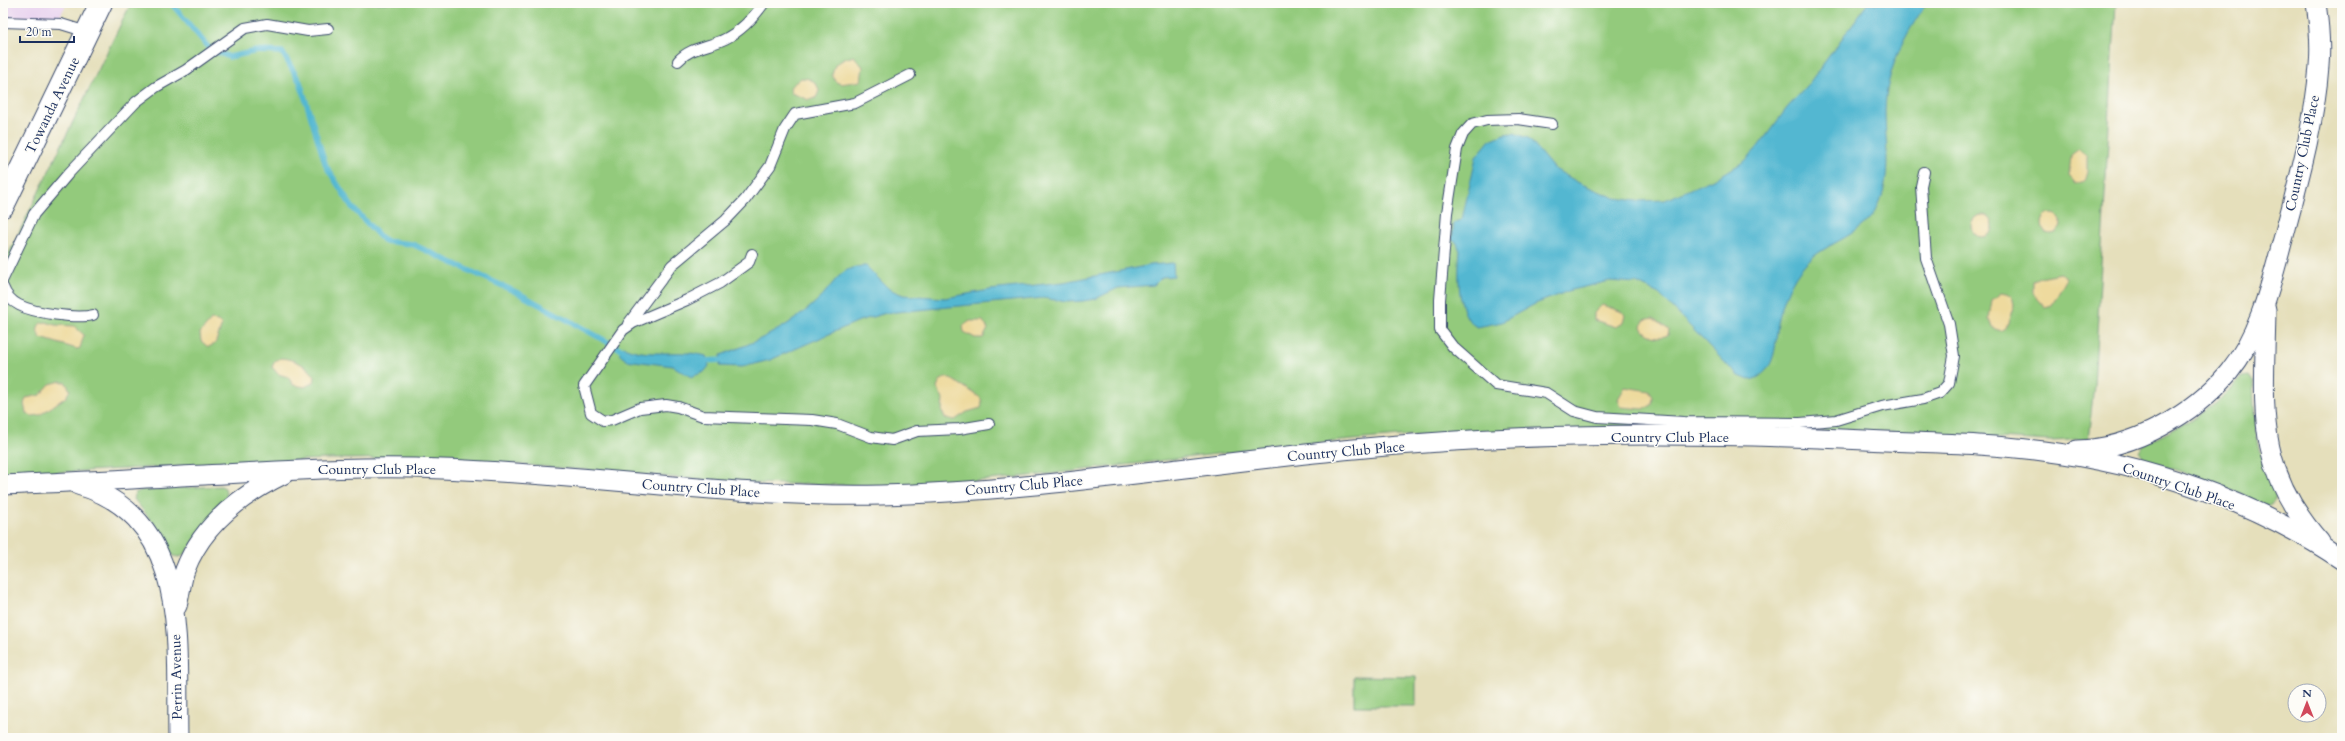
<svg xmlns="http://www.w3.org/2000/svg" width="2345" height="741" font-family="Cardo,serif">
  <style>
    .built { fill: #e8d2ef }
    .green { fill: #93ca7c; stroke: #577c6d }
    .sand { fill: #eeda9e; stroke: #84847e }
    .water { fill: #53b7d1; stroke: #377398 }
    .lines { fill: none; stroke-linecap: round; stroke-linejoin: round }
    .stream { stroke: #53b7d1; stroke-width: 5.5 }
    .lane-casing { stroke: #39496c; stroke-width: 12 }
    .street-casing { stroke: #39496c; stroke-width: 21 }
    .secondary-casing { stroke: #39496c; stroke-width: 24 }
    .lane { stroke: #fff; stroke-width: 10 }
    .street { stroke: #fff; stroke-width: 19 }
    .secondary { stroke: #fff; stroke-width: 22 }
    .labels { text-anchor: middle; stroke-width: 3; stroke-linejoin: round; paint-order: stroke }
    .street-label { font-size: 14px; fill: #1b2f5e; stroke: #fdfcf7 }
  </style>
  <rect width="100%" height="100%" fill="#fdfcf7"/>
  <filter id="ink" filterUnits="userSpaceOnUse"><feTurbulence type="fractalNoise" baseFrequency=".025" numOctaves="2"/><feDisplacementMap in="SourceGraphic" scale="8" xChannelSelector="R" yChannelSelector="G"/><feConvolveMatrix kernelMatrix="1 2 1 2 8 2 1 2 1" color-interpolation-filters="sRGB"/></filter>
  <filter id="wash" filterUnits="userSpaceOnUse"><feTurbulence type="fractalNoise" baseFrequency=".012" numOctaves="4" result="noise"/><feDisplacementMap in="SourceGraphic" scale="16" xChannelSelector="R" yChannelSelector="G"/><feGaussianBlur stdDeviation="0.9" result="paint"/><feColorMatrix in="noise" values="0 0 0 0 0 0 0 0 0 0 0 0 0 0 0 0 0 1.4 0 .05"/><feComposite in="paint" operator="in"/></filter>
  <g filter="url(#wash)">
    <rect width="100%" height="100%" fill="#e5dfbb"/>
    <polygon class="built" points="3,3 67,3 59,18 3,18"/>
    <g class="green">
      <polygon points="131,3 2116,3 2094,386 2088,439 2051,441 1852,430 1398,436 1275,447 1050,474 968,482 888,486 741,483 442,458 325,459 3,475 3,265"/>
      <polygon points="2249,376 2253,382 2255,427 2261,453 2276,497 2272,506 2265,506 2206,480 2143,459 2139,451 2143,445 2190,421 2215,404 2242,377"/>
      <polygon points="221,486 225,488 227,497 184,555 179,557 173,556 157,528 134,499 135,493 142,490"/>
      <polygon points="1354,676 1416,677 1416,706 1354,706"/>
    </g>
    <g class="sand">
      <polygon points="854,56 863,67 861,81 841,84 836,82 832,75 835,65 844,59"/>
      <path d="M801,78C810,78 817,81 819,91L816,98L809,100L791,93L790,87Z"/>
      <polygon points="2079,149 2087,156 2087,171 2084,181 2076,184 2069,176 2071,155"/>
      <circle cx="2051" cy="224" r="10"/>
      <circle cx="1982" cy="226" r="11"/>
      <polygon points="2060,273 2065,276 2066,280 2052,305 2045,307 2033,293 2033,281 2039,277"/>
      <polygon points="2001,293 2012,295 2014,305 2006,328 2001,331 1992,327 1989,318 1992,300"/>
      <polygon points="1602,305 1623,312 1625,316 1622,324 1616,327 1594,320 1594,313"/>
      <path d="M1653,318L1669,330L1668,335C1659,339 1647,337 1642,327L1644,320Z"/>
      <polygon points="211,320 218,321 222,325 215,344 208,347 201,341 200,333"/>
      <polygon points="970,321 983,321 988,329 983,338 975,338 964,332 963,326"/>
      <path d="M46,322L55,325L74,326L84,335L80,348L77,349L41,338C37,334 36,327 41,323Z"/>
      <path d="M281,358C294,359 309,366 315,377L314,382L305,387L293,385L288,377L278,374L272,367L275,361Z"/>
      <path d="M946,377C949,377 980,396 981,399C982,402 982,405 981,408L967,412L955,420L945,418L942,412L943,399L937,388L940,381Z"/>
      <polygon points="61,381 66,383 70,390 66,397 40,415 32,416 26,413 24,404 26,398 40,395 50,384"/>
      <polygon points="1625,387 1649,391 1653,397 1652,405 1644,409 1621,407 1618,399"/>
    </g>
    <g class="water">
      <path d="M1868,3H1927C1904,36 1886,70 1885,111C1885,141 1892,176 1879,204C1865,236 1827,241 1805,264C1792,278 1783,300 1779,318C1776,332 1777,346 1772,360C1768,370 1760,379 1749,380L1737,375L1659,294L1636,283L1610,281L1571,290L1535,304L1502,322L1477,327C1456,317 1458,271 1460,251L1457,243L1452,240L1454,223L1461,220L1463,215L1476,157L1490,140L1504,134L1514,133L1528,138L1553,168L1579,183L1615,198L1637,201L1665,200L1720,176L1745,161L1757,148L1787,108L1807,86Z"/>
      <path d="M1173,263L1174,276L1162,277L1154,285L1118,288L1095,299L1083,301L1067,302L1043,298L886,313L859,321L770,360L742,367L720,366L721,355C759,341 792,326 821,297C836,281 841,266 866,266L889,289L903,295L945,298L990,290L1064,282L1151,265Z"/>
      <path d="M624,347C650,359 678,348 706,356L709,366L704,372L691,377L673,366L626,360L619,354Z"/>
    </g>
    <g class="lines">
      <g class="stream">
        <polyline points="171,3 209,48 229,57 257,51 282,52 300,82 326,166 352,207 384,241 412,244 518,293 628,353"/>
        <polyline points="701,361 726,360"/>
      </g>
    </g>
  </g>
  <g filter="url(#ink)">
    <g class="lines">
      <g class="lane-casing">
        <g id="lane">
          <polyline points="3,22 61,24 87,32"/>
          <path d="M678,61C690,47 709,47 725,39C741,31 754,17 764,3"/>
          <polyline points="1552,124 1518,119 1487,120 1472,124 1463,134 1457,149 1447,213 1440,300 1440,330 1453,347 1496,385 1546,393 1574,411 1597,417 1684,422 1800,423 1836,420 1882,406 1923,399 1940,393 1949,383 1954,356 1949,324 1926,258 1921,186 1924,172"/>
          <polyline points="752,254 749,262 720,283 687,300 633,323 623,330 584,386 591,413 603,421 612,420 640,408 666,405 678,407 703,416 812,420 837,424 871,437 892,440 917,431 959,429 989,424"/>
          <polyline points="3,279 34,214 68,174 136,102 156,87 186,70 245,28 267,24 308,31 328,29"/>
          <path d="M3,287C6,295 11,301 19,305C34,313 77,319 93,315"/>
          <polyline points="628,324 672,265 726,220 745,200 770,166 785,129 795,114 855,103 910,75"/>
        </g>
      </g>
      <g class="street-casing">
        <g id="street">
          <path d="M2266,309C2265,403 2252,465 2320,542"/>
          <path d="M2077,450C2134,449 2194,414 2229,372C2261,333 2272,279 2285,232C2299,179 2315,122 2319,66C2321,45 2319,24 2316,3"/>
          <path d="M3,485C62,482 122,480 181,476C268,472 355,465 442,469C589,474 734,498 881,495C1040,491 1197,464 1354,449C1523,432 1696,432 1865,440C1924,443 1984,443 2043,451C2147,464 2255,501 2342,560"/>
          <path d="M78,485C192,517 176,645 178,738"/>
          <path d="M177,606C180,595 181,581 185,570C202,525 243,494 284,474"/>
        </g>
      </g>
      <g class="secondary-casing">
        <polyline id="secondary" points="3,206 101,3"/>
      </g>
      <use href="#lane" class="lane"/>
      <use href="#street" class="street"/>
      <use href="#secondary" class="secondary"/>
    </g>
  </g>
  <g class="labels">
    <g class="street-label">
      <text transform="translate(52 105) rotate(-64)" y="5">Towanda Avenue</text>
      <text transform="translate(2302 153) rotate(-78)" y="5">Country Club Place</text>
      <text x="1670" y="442">Country Club Place</text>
      <text transform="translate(1346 451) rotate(-5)" y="5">Country Club Place</text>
      <text x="377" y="474">Country Club Place</text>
      <text transform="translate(1024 485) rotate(-5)" y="5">Country Club Place</text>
      <text transform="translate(2179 486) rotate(19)" y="5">Country Club Place</text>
      <text transform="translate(701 488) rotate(4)" y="5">Country Club Place</text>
      <text transform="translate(176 677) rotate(-91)" y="5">Perrin Avenue</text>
    </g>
  </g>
  <rect width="2345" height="741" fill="none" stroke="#fdfcf7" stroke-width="16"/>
  <g transform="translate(2307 703)"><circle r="19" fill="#fdfcf7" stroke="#a3aaba"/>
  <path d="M0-3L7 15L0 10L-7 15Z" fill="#d1495b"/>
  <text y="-6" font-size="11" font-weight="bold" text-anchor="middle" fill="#1b2f5e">N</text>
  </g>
  <path d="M20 36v6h54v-6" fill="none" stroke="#1b2f5e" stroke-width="2"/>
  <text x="26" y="36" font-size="12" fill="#1b2f5e" stroke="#fdfcf7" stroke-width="3" paint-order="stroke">20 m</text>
</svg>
